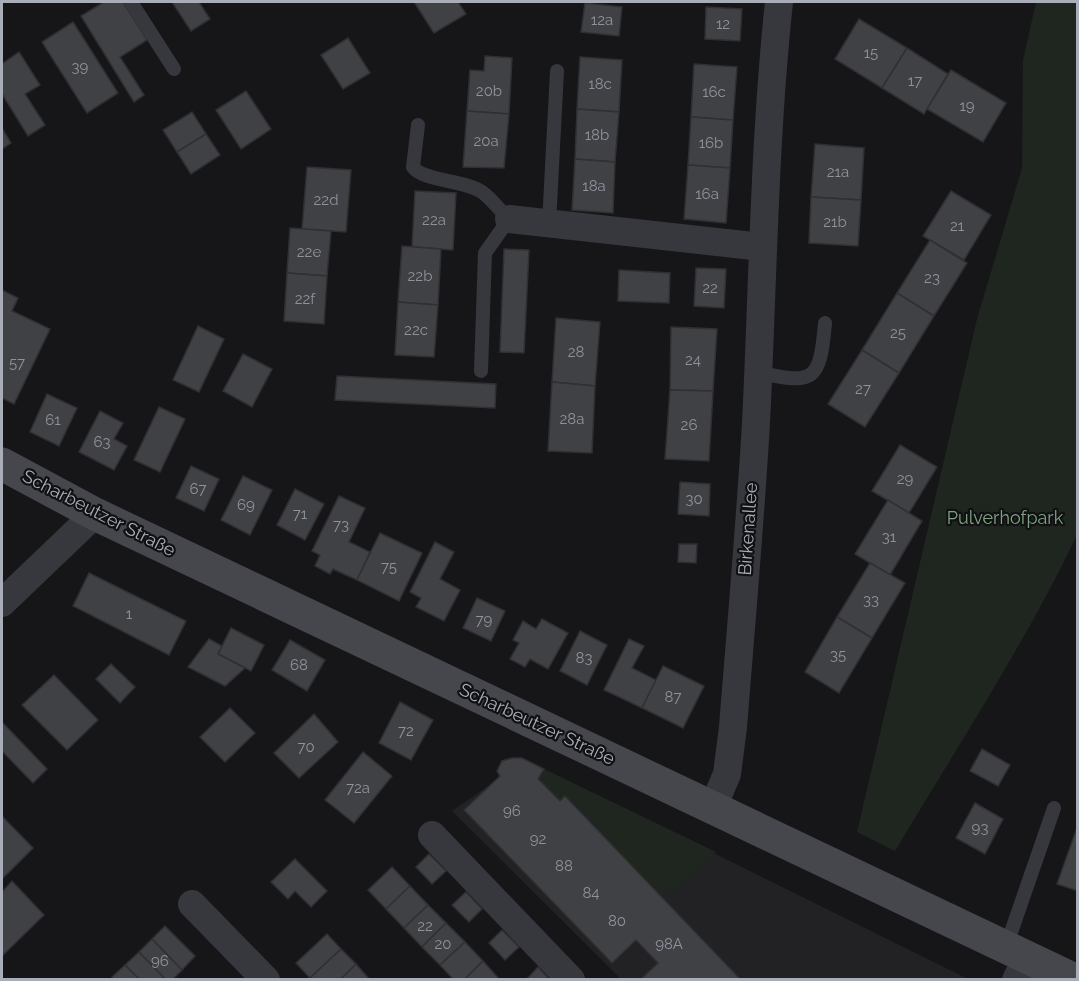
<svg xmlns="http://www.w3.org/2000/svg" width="1079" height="981" font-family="Raleway,sans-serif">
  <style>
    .built { fill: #222225 }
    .green { fill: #1e261f }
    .building { fill: #404145; stroke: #303034; stroke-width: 1.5 }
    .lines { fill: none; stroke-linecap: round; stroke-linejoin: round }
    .service { stroke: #37383d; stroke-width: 14 }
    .minor { stroke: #37383d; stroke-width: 28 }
    .secondary { stroke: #45474d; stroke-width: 33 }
    .labels { text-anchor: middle; stroke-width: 4.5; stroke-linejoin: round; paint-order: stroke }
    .number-label { font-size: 15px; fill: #8e929b }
    .street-label { font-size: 18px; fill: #a8adb8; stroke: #111113 }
    .park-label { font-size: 18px; fill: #7fa381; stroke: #111113 }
  </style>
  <rect width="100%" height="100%" fill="#161618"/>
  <polygon class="built" points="526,760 968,979 621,979 452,811"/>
  <g class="green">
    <path d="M1036,2H1077V535C1025,644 957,747 895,851L857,832L977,319L1022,168L1023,60Z"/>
    <polygon points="544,769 716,852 674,893 670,888 661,896 565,797 560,801 538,779"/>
  </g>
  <g class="building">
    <polygon points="104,2 123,2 147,40 120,57 144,95 134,102 81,16"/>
    <polygon points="172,2 199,2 210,19 191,31"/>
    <polygon points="414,2 458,2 466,14 434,33"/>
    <polygon points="585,3 622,7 619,36 581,32"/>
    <polygon points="706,7 742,9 740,41 705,39"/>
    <polygon points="859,19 907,48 882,88 835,59"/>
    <polygon points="73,22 118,93 87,113 42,42"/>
    <polygon points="348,38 370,73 343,89 321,55"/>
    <polygon points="907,48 948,74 924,114 882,88"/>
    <polygon points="19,52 40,85 25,94 45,125 28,136 2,94 2,64"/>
    <polygon points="485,56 512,58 509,114 467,111 470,70 484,71"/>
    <polygon points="580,57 622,60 619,112 577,109"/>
    <polygon points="694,64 737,67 733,120 691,117"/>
    <polygon points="951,70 1006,103 983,142 927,109"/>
    <polygon points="246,91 271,129 241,149 216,110"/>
    <polygon points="577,109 619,112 615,162 575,159"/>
    <polygon points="467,111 509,114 504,168 463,167"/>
    <polygon points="192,112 206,134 177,152 163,130"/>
    <polygon points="691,117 733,120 730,168 688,165"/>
    <polygon points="2,128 11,143 2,149"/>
    <polygon points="206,134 220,155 191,174 177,152"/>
    <polygon points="815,144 864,148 861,200 811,197"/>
    <polygon points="575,159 615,162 613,213 572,210"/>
    <polygon points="688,165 730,168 726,223 684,219"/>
    <polygon points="307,167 351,170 346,232 302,229"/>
    <polygon points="415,191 456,193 453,250 412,247"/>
    <polygon points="951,191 991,215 964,260 923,236"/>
    <polygon points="811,197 861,200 858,246 809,243"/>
    <polygon points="290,228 331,231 327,276 287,273"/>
    <polygon points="930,240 967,263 934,316 897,293"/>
    <polygon points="402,246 441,249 438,305 398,302"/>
    <polygon points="504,249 529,250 524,353 500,352"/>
    <polygon points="696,268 726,269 724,308 694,306"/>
    <polygon points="619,270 670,273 669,303 618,301"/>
    <polygon points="287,273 327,276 324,324 284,321"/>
    <polygon points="2,290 18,298 12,311 50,329 14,404 2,398"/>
    <polygon points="897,293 934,316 899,373 862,350"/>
    <polygon points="398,302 438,305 434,357 395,355"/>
    <polygon points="556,318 600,322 595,386 552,382"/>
    <polygon points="198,326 224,339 199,392 173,380"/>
    <polygon points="671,327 717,329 713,391 670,390"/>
    <polygon points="862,350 899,373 865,427 828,404"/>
    <polygon points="243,354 272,369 252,407 223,391"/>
    <polygon points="337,376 496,384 495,408 335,400"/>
    <polygon points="552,382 595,386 592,453 548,451"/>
    <polygon points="670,390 713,391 709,461 665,459"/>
    <polygon points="47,394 77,408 59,446 30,432"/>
    <polygon points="159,407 185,419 160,472 134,460"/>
    <polygon points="100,411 123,423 114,439 127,446 114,470 79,452"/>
    <polygon points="900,445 937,467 909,513 872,491"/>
    <polygon points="191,466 219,479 204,511 176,498"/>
    <polygon points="243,476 272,490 250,535 221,520"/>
    <polygon points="680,482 710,484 709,516 678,514"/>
    <polygon points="295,489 324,504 305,540 277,525"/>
    <polygon points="339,496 365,508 349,542 370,552 357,580 333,569 330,574 315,566 320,555 312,551"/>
    <polygon points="888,500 922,521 890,575 855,554"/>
    <polygon points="380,533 422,553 399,601 357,580"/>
    <polygon points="435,542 454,552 440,579 460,590 444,621 416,607 421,598 410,592"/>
    <polygon points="679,544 697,544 696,563 678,562"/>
    <polygon points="870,563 905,583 872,638 837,617"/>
    <polygon points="89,573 186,621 169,655 73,606"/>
    <polygon points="477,598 505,611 491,641 463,628"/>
    <polygon points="837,617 872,638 839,693 805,672"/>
    <polygon points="542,619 568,633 548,669 530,659 525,667 510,659 519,643 513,640 523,621 536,629"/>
    <polygon points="231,628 264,645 251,671 218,654"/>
    <polygon points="580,631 607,645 587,685 560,671"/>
    <polygon points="209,639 222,646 218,654 245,668 225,686 188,667"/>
    <polygon points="629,639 644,646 632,668 656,680 642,708 604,690"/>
    <polygon points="290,640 325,660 307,691 272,670"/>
    <polygon points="111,664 135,687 120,703 96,679"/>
    <polygon points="663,666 704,686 683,728 642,708"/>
    <polygon points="54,675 98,720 67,750 22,705"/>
    <polygon points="400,702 433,720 411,760 379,743"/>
    <polygon points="230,708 255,733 225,762 200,737"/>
    <polygon points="314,714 338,742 299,778 274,753"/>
    <polygon points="2,722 47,769 33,783 2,751"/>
    <polygon points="982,749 1010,765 998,786 970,771"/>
    <polygon points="363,752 392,776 354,823 325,800"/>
    <polygon points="512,758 522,758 544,769 538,779 560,801 565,796 741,980 640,980 658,963 636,940 612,963 464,810 500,776 497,771 502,761"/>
    <polygon points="975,803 1003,819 985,854 956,838"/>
    <polygon points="2,816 33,848 2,879"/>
    <polygon points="1078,825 1078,891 1057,884"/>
    <polygon points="429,854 446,871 432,884 416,867"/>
    <polygon points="295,859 327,891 311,907 295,891 288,899 271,882"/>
    <polygon points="392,867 410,886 386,909 368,890"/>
    <polygon points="12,881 44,915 2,956 2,892"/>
    <polygon points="410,886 428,905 404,928 386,909"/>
    <polygon points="466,892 482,909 469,922 452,905"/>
    <polygon points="428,905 446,923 422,947 404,928"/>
    <polygon points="446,923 465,942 440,965 422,947"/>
    <polygon points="165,926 195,956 182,970 152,939"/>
    <polygon points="502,930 519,947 505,960 489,943"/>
    <polygon points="327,934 341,949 310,978 296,963"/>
    <polygon points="152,939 182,970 172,980 166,980 139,952"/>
    <polygon points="465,942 483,961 464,980 454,980 440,965"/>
    <polygon points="341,949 356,964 340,980 311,980 310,978"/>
    <polygon points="139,952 166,980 140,980 125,965"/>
    <polygon points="483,961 500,980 464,980"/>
    <polygon points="356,964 370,980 340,980"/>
    <polygon points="125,965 140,980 114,980 112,977"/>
    <polygon points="538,967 550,980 526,980"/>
  </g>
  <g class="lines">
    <g class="service">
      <polyline points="131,2 174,69"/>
      <path d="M418,125L413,167C422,181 465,180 482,192C492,199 500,211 509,219L485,253L481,371"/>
      <polyline points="549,224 557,71"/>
      <path d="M758,372C815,386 820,380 825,323"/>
      <polyline points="1006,947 1054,808"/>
    </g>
    <g class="minor">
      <polyline points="509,219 762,247"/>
      <polyline points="2,603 95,514"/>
      <path d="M713,807L727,774L733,727C741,626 750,525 756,423C763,283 764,142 779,2"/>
      <polyline points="432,835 571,980"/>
      <polyline points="192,904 266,980"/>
      <polyline points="1016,980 1027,957"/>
    </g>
    <polyline class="secondary" points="2,464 95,514 1075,980"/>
  </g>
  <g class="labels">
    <g class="number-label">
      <text x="602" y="25">12a</text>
      <text x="723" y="29">12</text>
      <text x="871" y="58">15</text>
      <text x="80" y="72">39</text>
      <text x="915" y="86">17</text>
      <text x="600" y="89">18c</text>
      <text x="489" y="96">20b</text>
      <text x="714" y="97">16c</text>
      <text x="967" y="111">19</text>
      <text x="597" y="140">18b</text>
      <text x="486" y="146">20a</text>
      <text x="711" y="148">16b</text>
      <text x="838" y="177">21a</text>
      <text x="594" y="191">18a</text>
      <text x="707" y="199">16a</text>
      <text x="326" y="205">22d</text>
      <text x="434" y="225">22a</text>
      <text x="835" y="227">21b</text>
      <text x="957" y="231">21</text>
      <text x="309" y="257">22e</text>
      <text x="420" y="281">22b</text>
      <text x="932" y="283">23</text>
      <text x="710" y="293">22</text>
      <text x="305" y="304">22f</text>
      <text x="416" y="335">22c</text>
      <text x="898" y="338">25</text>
      <text x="576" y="357">28</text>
      <text x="693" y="365">24</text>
      <text x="17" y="368">57</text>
      <text x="863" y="394">27</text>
      <text x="572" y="424">28a</text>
      <text x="53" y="425">61</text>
      <text x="689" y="430">26</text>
      <text x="102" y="447">63</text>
      <text x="905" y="484">29</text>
      <text x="198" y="494">67</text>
      <text x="694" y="504">30</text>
      <text x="246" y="510">69</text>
      <text x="300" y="519">71</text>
      <text x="341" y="530">73</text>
      <text x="889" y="542">31</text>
      <text x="389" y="572">75</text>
      <text x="871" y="605">33</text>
      <text x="129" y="619">1</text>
      <text x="484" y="625">79</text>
      <text x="838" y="660">35</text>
      <text x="584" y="663">83</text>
      <text x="299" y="670">68</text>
      <text x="673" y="702">87</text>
      <text x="406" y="736">72</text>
      <text x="306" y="752">70</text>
      <text x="358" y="793">72a</text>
      <text x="512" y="816">96</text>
      <text x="980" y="833">93</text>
      <text x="538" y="844">92</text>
      <text x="564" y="871">88</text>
      <text x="591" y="898">84</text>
      <text x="617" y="926">80</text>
      <text x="425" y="931">22</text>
      <text x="443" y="949">20</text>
      <text x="669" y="949">98A</text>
      <text x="160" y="966">96</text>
    </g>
    <g class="street-label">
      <text transform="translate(99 513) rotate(27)" y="6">Scharbeutzer Straße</text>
      <text transform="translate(748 529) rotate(-86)" y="6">Birkenallee</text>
      <text transform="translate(537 724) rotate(25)" y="6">Scharbeutzer Straße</text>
    </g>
    <g class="park-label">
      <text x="1005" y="524">Pulverhofpark</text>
    </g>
  </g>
  <rect width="1079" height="981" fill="none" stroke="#a8adb8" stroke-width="6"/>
</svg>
